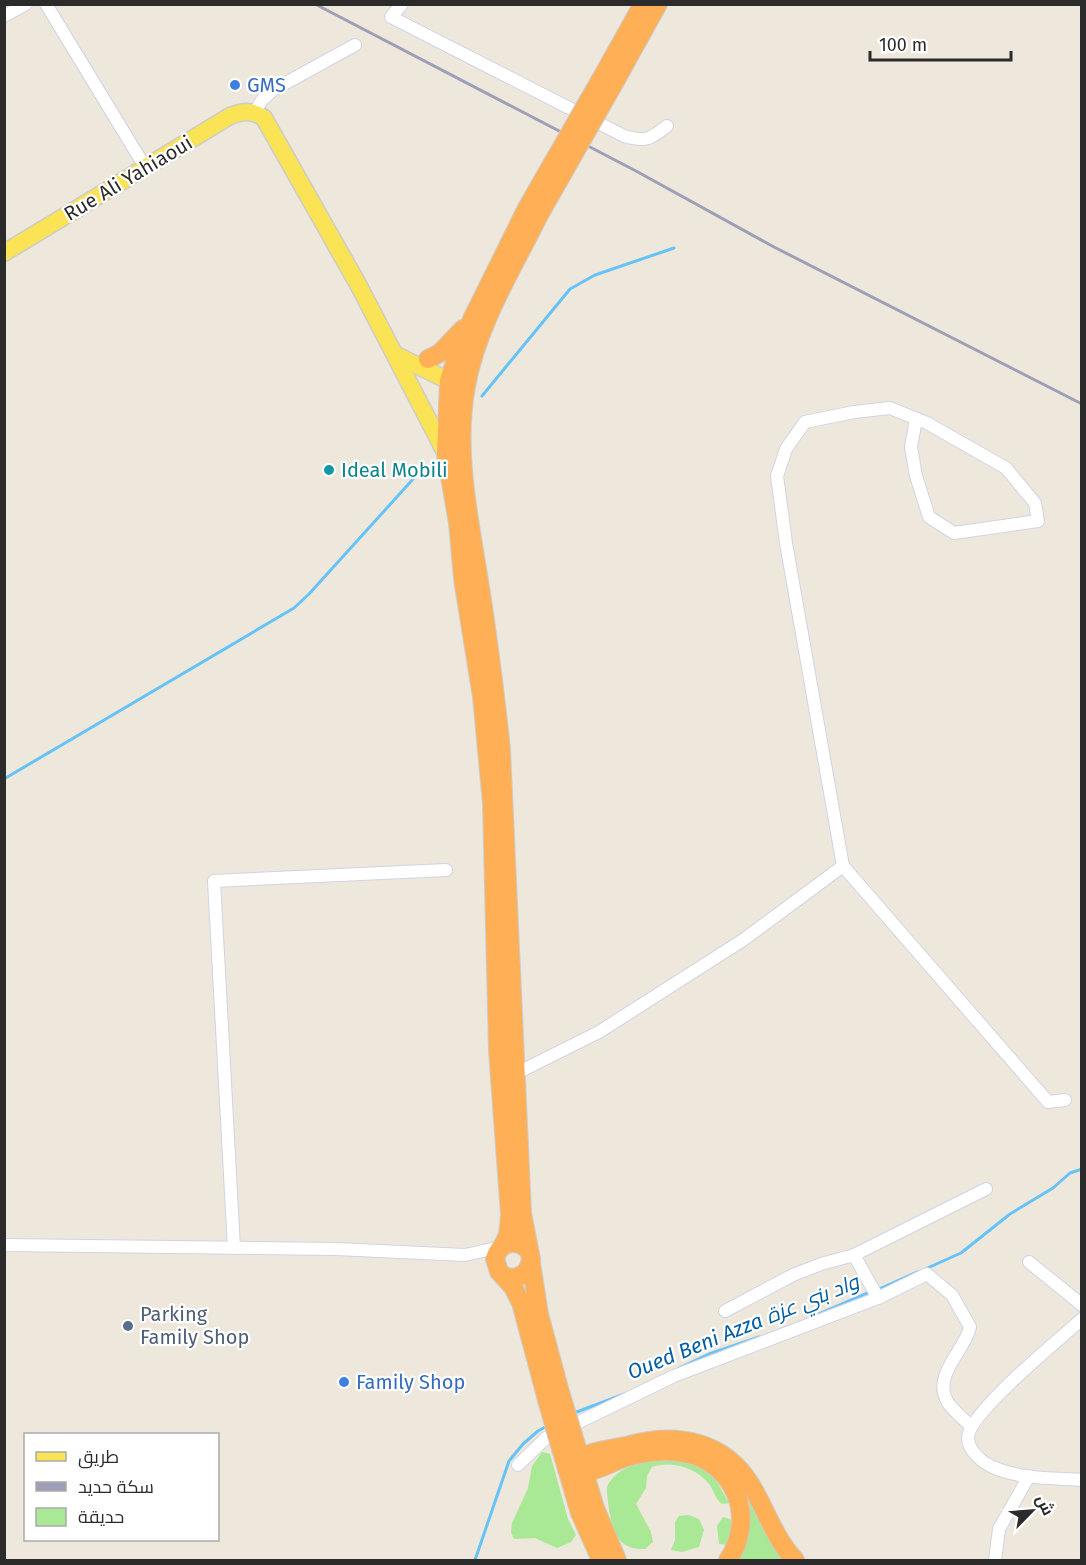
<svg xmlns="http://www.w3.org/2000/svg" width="1086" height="1565" font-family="'Fira Sans',Cairo,sans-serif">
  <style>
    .green { fill: #a9e894 }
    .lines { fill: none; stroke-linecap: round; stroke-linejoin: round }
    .stream { stroke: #67c3f7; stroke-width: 3 }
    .minor-casing { stroke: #d1d3e5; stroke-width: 14 }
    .major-casing { stroke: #ccc; stroke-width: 19 }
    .highway-casing { stroke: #ccc; stroke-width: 20 }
    .minor { stroke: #fff; stroke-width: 12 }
    .major { stroke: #fae354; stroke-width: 16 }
    .highway { stroke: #ffaf55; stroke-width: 18 }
    .rail { stroke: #9e9fb6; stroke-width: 3 }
    .highway-bridge-casing { stroke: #ccc; stroke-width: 20; stroke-linecap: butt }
    .highway-bridge { stroke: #ffaf55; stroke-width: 18 }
    .shop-dot { fill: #3f7fe0; stroke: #fff; stroke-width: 2 }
    .culture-dot { fill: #0f9aa8; stroke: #fff; stroke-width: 2 }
    .service-dot { fill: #5c6f8a; stroke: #fff; stroke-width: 2 }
    .labels { text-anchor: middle; stroke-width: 4.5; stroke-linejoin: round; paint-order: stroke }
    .shop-label { font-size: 20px; fill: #366cbe; stroke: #fff; text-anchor: start }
    .street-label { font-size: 20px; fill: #2b2b2b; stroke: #fff }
    .culture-label { font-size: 20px; fill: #0d838f; stroke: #fff; text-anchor: start }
    .service-label { font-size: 20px; fill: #4e5e75; stroke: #fff; text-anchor: start }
    .water-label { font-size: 21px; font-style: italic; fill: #045fa6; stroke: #fff }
  </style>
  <rect width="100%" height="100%" fill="#eee8dc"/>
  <g class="green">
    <path d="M680,1443C750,1458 748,1513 788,1560H734C763,1513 728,1448 673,1445C643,1444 616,1459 588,1465C608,1453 656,1442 680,1443Z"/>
    <polygon points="542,1452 550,1454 568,1519 576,1535 571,1542 557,1548 535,1538 514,1539 511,1532 512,1523 528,1488 532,1466"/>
    <path d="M659,1459L693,1460L713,1475L729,1503L722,1504C715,1499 714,1490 709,1484C697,1468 671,1460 652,1467L647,1476L646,1488L636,1504L651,1532L653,1542L645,1549C636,1549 625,1548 619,1539C611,1529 607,1501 607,1487C615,1468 641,1461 659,1459Z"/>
    <polygon points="689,1515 699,1519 704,1530 699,1547 682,1552 671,1550 675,1540 675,1522 679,1516"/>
    <polygon points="723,1517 730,1519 732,1526 728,1545 719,1544 717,1526"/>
  </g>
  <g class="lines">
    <g class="stream">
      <polyline points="482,396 570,289 595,275 674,248"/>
      <polyline points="4,779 294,608 309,594 424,467"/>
      <polyline points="923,1270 961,1253 1010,1214 1053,1188 1070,1173 1082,1169"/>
      <polyline points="877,1290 917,1272"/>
      <polyline points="819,1314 870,1292"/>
      <polyline points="679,1368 709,1354 759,1337"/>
      <polyline points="574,1413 627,1393"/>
      <polyline points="475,1560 509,1461 523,1444 538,1431 547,1426"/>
    </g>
    <g class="minor-casing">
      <g id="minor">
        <polyline points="46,4 145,167"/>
        <path d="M402,4L391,17L624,136C646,142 649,140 667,126"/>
        <polyline points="4,16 26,4"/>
        <polyline points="255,112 262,100 273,90 355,45"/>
        <polyline points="843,866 786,543 777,476 786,449 805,422 854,412 890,408 927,423 1006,468 1035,503 1038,521 954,533 929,517 916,476 911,447 916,419"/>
        <polyline points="517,1073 599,1032 743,940 843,866 1048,1102 1065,1100"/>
        <polyline points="4,1245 336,1249 465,1255 501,1247"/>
        <polyline points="234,1248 214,881 446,870"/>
        <polyline points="854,1255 878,1298"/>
        <polyline points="1029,1262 1082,1305"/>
        <polyline points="725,1311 793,1275 821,1264 854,1255 986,1189"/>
        <path d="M1082,1319C1061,1338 967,1414 968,1438C968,1451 984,1464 995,1468C1021,1479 1053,1478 1082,1480"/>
        <path d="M518,1465L546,1438L674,1376L878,1298L927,1274L952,1295L970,1327C965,1350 934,1374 946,1399C950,1409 963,1418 971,1426"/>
        <polyline points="995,1560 999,1529 1029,1476"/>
      </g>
    </g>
    <g class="major-casing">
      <g id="major">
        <path d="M4,253L230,116C244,111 252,110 264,118L359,286L446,454"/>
        <polyline points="396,355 449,381 462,384"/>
      </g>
    </g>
    <g class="highway-casing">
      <g id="highway">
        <polyline points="605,72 643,4"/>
        <polyline points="617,78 658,4"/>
        <polyline points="428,359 440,353 463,329"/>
        <polyline points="503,1245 508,1235 510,1215 498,1051 492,804 482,697 463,579 458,523 446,454 449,381 453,368 472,319 527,208"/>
        <path d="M528,1250C516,1238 499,1242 495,1259L499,1272L506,1277L515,1278L524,1274L529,1267L531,1259L522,1213L501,749C495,693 488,637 479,581C469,517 454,451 466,386C477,325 512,270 539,215"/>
        <polyline points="531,1263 539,1314 560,1392"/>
        <polyline points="502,1275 513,1287 521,1303 547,1400"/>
        <polyline points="573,1435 595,1508 617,1560"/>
        <polyline points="559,1442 580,1513 601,1560"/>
        <path d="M567,1469C571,1465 576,1459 581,1457C595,1450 614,1449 630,1445C677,1432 724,1441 751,1485C766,1510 775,1539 795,1560"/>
        <path d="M567,1469C572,1470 580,1473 585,1472C598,1471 612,1462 624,1458C667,1445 715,1448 736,1494C745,1516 741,1542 728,1560"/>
      </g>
    </g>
    <use href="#minor" class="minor"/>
    <use href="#major" class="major"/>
    <use href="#highway" class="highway"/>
    <polyline class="rail" points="315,4 636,171 774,247 1082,404"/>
    <g class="highway-bridge-casing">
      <g id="highway-bridge">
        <polyline points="527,208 605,72"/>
        <polyline points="539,215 617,78"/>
        <polyline points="560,1392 573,1435"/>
        <polyline points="547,1400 559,1442"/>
      </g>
    </g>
    <use href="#highway-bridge" class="highway-bridge"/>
  </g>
  <g class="shop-dot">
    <circle cx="235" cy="85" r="6"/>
    <circle cx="344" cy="1382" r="6"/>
  </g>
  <circle class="culture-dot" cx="329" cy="470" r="6"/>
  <circle class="service-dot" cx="128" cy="1326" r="6"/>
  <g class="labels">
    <g class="shop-label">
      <text x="247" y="92">GMS</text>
      <text x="356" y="1389">Family Shop</text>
    </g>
    <g class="street-label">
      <text transform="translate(128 178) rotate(-31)" y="7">Rue Ali Yahiaoui</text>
    </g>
    <g class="culture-label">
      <text x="341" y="477">Ideal Mobili</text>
    </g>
    <g class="service-label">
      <text x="140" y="1321">Parking<tspan x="140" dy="23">Family Shop</tspan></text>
    </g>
    <g class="water-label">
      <text transform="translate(743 1327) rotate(-22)" y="7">Oued Beni Azza واد بني عزة</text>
    </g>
  </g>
  <rect width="1086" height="1565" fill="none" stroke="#2b2b2b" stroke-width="12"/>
  <rect x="24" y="1433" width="195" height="108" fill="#ffffff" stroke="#aaaaaa" stroke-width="1.5"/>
  <rect x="36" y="1452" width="30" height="9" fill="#fae354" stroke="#aaaaaa" stroke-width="1.5"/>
  <text x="78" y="1463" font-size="18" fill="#2b2b2b">طريق</text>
  <rect x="36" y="1482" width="30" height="9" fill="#9e9fb6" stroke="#aaaaaa" stroke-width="1.5"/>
  <text x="78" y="1493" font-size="18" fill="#2b2b2b">سكة حديد</text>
  <rect x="36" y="1508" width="30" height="18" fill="#a9e894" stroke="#aaaaaa" stroke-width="1.5"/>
  <text x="78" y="1523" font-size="18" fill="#2b2b2b">حديقة</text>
  <g transform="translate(1032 1511) rotate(65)" stroke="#ffffff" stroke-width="4.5" paint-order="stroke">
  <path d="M0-4.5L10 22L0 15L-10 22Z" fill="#2b2b2b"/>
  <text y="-9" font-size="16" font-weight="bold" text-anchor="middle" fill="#2b2b2b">ش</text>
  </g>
  <path d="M870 51v9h141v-9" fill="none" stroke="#2b2b2b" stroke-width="3"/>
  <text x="879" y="51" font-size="18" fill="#2b2b2b" stroke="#ffffff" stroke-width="4.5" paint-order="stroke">100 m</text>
</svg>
